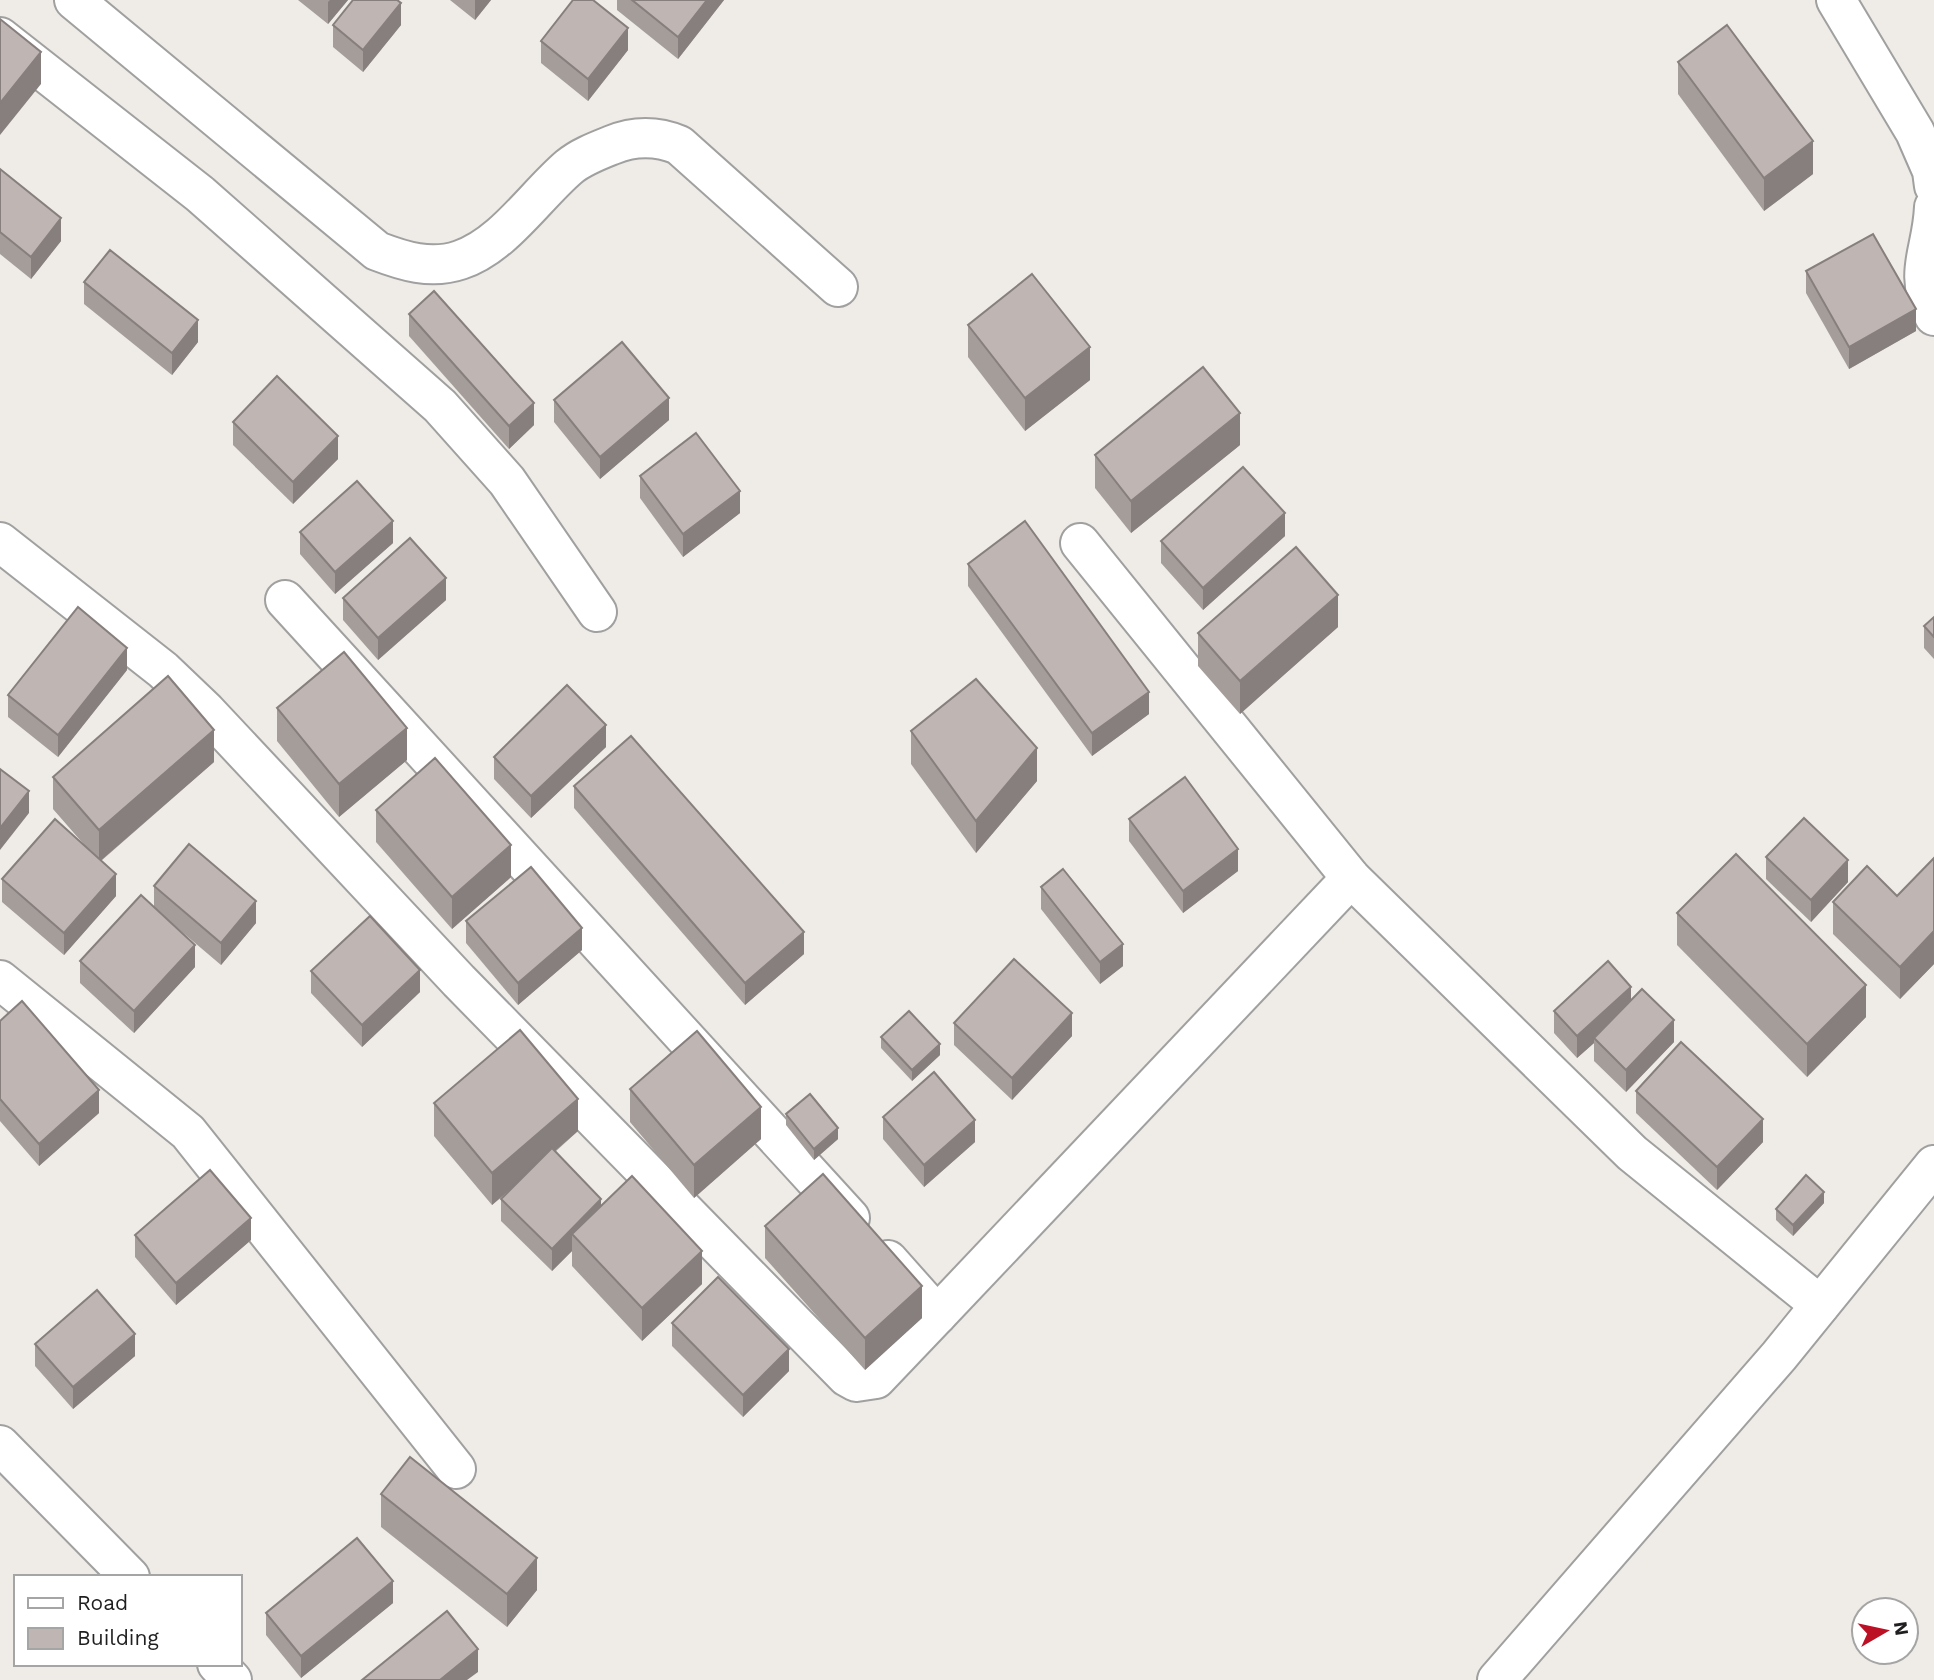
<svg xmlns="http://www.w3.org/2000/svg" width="1934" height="1680" font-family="'Work Sans',sans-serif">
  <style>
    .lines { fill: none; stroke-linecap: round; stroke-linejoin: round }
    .minor-casing { stroke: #a0a0a0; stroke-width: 42 }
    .minor { stroke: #fff; stroke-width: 38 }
    .wall { fill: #a49d9a }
    .shaded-wall { fill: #867f7d }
    .building { fill: #bfb6b3; stroke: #867f7d; stroke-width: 2 }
  </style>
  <rect width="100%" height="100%" fill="#efebe6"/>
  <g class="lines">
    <g class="minor-casing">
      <g id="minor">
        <path d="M74,0L377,251C403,261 431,270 460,260C503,246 535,196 569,167C581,157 597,151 612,145C634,136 657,136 679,145L838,287"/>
        <polyline points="1836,0 1915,132 1932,171 1934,186"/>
        <polyline points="0,37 200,194 440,406 507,481 597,612"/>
        <path d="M1934,207C1932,253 1913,269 1934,316"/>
        <polyline points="0,542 163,670 206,711 459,981 847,1377 856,1382 876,1379 937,1315 888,1260"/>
        <polyline points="1080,543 1351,878 1632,1153 1820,1305"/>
        <polyline points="285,600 850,1218"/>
        <polyline points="0,980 188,1132 456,1469"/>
        <polyline points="937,1315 1351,878"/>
        <polyline points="0,1445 130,1577"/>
        <polyline points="217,1664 232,1680"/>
        <polyline points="1497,1680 1779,1356 1934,1165"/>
      </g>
    </g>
    <use href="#minor" class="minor"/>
  </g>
  <g class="wall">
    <polygon points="298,0 348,0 328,24"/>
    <polygon points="450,0 491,0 475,20"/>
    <polygon points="617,0 724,0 678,59 617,10"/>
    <polygon points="333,25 401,25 363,72 333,47"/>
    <polygon points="541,41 628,50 588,101 541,63"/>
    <polygon points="1678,62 1813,174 1764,211 1678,94"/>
    <polygon points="0,169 61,241 31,279 0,254"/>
    <polygon points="1806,271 1916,331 1849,369 1806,293"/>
    <polygon points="84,282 198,342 172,375 84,304"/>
    <polygon points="409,314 534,425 509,449 409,336"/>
    <polygon points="968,325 1090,380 1025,431 968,357"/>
    <polygon points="554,400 669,420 600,479 554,422"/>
    <polygon points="233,422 338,459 293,504 233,445"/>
    <polygon points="1240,445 1131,533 1095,488 1095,455"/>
    <polygon points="640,476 740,513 683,557 640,498"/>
    <polygon points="300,532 393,543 335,594 300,554"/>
    <polygon points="1285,536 1203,610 1161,563 1161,541"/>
    <polygon points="968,564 1149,714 1092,756 968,586"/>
    <polygon points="343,598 446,600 378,660 343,620"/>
    <polygon points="1934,617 1934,659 1924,648 1924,626"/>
    <polygon points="1338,627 1240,714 1198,666 1198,633"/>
    <polygon points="127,670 58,757 8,717 8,695"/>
    <polygon points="277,708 407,760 339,817 277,741"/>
    <polygon points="911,731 1037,781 976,853 911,764"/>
    <polygon points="606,747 531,818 494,779 494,757"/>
    <polygon points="214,762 101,861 116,896 64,955 2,902 2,879 87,848 53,809 53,777"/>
    <polygon points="574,786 804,954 745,1005 574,808"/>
    <polygon points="376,810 511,877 452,929 376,842"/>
    <polygon points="1129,819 1238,871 1183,913 1129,841"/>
    <polygon points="1766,857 1848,882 1811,922 1766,879"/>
    <polygon points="1934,858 1934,964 1900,999 1833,934 1833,902 1897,896"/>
    <polygon points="154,886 256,923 221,965 168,920 195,967 134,1033 80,983 80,961 154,907"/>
    <polygon points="1041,887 1123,966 1100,984 1041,909"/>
    <polygon points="1677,913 1866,1017 1807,1077 1677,945"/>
    <polygon points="466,921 582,950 518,1005 466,943"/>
    <polygon points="311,971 420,992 362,1047 311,993"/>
    <polygon points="1631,1000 1674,1042 1626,1092 1594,1061 1594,1043 1577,1058 1554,1033 1554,1011"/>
    <polygon points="0,1021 99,1113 39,1166 0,1121"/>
    <polygon points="954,1023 1072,1036 1012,1100 954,1045"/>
    <polygon points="881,1037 940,1055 912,1081 881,1048"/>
    <polygon points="630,1089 761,1139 694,1198 630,1122"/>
    <polygon points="1636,1091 1763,1142 1717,1190 1636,1113"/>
    <polygon points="434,1103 578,1131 555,1152 601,1206 702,1284 642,1341 572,1266 572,1251 552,1271 501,1221 501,1199 511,1189 492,1205 434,1136"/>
    <polygon points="786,1114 838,1139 814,1160 786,1125"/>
    <polygon points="883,1117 975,1142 924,1187 883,1139"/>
    <polygon points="1824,1203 1793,1236 1776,1220 1776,1209"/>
    <polygon points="765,1226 922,1318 865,1370 765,1258"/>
    <polygon points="135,1235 251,1240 176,1305 135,1257"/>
    <polygon points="672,1323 789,1371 743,1417 672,1346"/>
    <polygon points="35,1344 135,1356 73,1409 35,1366"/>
    <polygon points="381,1494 537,1590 507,1627 381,1527"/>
    <polygon points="393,1603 301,1678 266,1635 266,1613"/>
  </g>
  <g class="shaded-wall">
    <polygon points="330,0 348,0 328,24 328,2"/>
    <polygon points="475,0 491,0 475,20"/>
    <polygon points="707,0 724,0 678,59 678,37"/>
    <polygon points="401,3 401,25 363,72 363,50"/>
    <polygon points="628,28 628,50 588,101 588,79"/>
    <polygon points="41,52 41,84 0,135 0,103"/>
    <polygon points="1813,141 1813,174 1764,211 1764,178"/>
    <polygon points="61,218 61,241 31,279 31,257"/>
    <polygon points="1916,309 1916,331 1849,369 1849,347"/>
    <polygon points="198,320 198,342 172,375 172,353"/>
    <polygon points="1090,347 1090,380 1025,431 1025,398"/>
    <polygon points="669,398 669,420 600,479 600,457"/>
    <polygon points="534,403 534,425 509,449 509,426"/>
    <polygon points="1240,413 1240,445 1131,533 1131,501"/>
    <polygon points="338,436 338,459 293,504 293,482"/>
    <polygon points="740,491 740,513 683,557 683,534"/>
    <polygon points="1285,513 1285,536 1203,610 1203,588"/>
    <polygon points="393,521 393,543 335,594 335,572"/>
    <polygon points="446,578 446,600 378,660 378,638"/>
    <polygon points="1338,595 1338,627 1240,714 1240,681"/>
    <polygon points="127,648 127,670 58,757 58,735"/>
    <polygon points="1149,692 1149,714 1092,756 1092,733"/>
    <polygon points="606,725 606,747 531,818 531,796"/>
    <polygon points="407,728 407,760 339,817 339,784"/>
    <polygon points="214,730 214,762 99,862 99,830"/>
    <polygon points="1037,748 1037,781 976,853 976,821"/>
    <polygon points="29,791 29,813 0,850 0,828"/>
    <polygon points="511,845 511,877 452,929 452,897"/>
    <polygon points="1238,849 1238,871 1183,913 1183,891"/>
    <polygon points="1848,860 1848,882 1811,922 1811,900"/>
    <polygon points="116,874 116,896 64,955 64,933"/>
    <polygon points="256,901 256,923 221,965 221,943"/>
    <polygon points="582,928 582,950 518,1005 518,983"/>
    <polygon points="1934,931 1934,964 1900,999 1900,967"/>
    <polygon points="804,932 804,954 745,1005 745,983"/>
    <polygon points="1123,944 1123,966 1100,984 1100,962"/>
    <polygon points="195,945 195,967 134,1033 134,1011"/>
    <polygon points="420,970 420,992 362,1047 362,1025"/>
    <polygon points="1866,985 1866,1017 1807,1077 1807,1044"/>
    <polygon points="1631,987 1631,1009 1594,1038 1594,1043 1577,1058 1577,1036"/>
    <polygon points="1072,1013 1072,1036 1012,1100 1012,1078"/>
    <polygon points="1674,1020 1674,1042 1626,1092 1626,1070"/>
    <polygon points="940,1044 940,1055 912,1081 912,1070"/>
    <polygon points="99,1090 99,1113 39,1166 39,1144"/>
    <polygon points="578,1099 578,1131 492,1205 492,1173"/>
    <polygon points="761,1107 761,1139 694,1198 694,1165"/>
    <polygon points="1763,1119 1763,1142 1717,1190 1717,1167"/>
    <polygon points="975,1120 975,1142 924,1187 924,1165"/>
    <polygon points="838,1128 838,1139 814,1160 814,1149"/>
    <polygon points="1824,1192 1824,1203 1793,1236 1793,1225"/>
    <polygon points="601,1199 601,1221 572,1234 572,1251 552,1271 552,1249"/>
    <polygon points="251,1218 251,1240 176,1305 176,1283"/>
    <polygon points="702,1251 702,1284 642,1341 642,1308"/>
    <polygon points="922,1286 922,1318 865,1370 865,1338"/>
    <polygon points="135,1334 135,1356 73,1409 73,1387"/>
    <polygon points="789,1349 789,1371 743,1417 743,1395"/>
    <polygon points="537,1558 537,1590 507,1627 507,1594"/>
    <polygon points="393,1581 393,1603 301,1678 301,1656"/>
    <polygon points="478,1649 478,1672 467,1680 440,1680"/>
  </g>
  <g class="building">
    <polygon points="353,0 397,0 401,3 363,50 333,25"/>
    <polygon points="573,0 593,0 628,28 588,79 541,41"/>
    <polygon points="632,0 707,0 678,37"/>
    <polygon points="0,19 41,52 0,103"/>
    <polygon points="1727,25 1813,141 1764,178 1678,62"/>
    <polygon points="0,169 61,218 31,257 0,232"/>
    <polygon points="1873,234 1916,309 1849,347 1806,271"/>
    <polygon points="110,250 198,320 172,353 84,282"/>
    <polygon points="1032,274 1090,347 1025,398 968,325"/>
    <polygon points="434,291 534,403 509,426 409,314"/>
    <polygon points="622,342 669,398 600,457 554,400"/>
    <polygon points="1203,367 1240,413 1131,501 1095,455"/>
    <polygon points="277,376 338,436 293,482 233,422"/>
    <polygon points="696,433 740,491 683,534 640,476"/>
    <polygon points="1243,467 1285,513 1203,588 1161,541"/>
    <polygon points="357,481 393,521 335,572 300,532"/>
    <polygon points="1025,521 1149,692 1092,733 968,564"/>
    <polygon points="410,538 446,578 378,638 343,598"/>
    <polygon points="1296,547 1338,595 1240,681 1198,633"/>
    <polygon points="78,607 127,648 58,735 8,695"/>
    <polygon points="1934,617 1934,637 1924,626"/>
    <polygon points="344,652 407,728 339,784 277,708"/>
    <polygon points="168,676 214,730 99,830 53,777"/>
    <polygon points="976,679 1037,748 976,821 911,731"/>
    <polygon points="567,685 606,725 531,796 494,757"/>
    <polygon points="631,736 804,932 745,983 574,786"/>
    <polygon points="435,758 511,845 452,897 376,810"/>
    <polygon points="0,769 29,791 0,828"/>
    <polygon points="1185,777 1238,849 1183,891 1129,819"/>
    <polygon points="1804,818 1848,860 1811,900 1766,857"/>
    <polygon points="55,819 116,874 64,933 2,879"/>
    <polygon points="189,844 256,901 221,943 154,886"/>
    <polygon points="1736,854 1866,985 1807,1044 1677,913"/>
    <polygon points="1934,858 1934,931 1900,967 1833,902 1867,866 1897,896"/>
    <polygon points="531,867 582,928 518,983 466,921"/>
    <polygon points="1063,869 1123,944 1100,962 1041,887"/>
    <polygon points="141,895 195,945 134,1011 80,961"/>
    <polygon points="370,916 420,970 362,1025 311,971"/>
    <polygon points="1014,959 1072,1013 1012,1078 954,1023"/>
    <polygon points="1608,961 1631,987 1577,1036 1554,1011"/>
    <polygon points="1642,989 1674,1020 1626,1070 1594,1038"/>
    <polygon points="22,1001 99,1090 39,1144 0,1099 0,1021"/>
    <polygon points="909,1011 940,1044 912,1070 881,1037"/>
    <polygon points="520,1030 578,1099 492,1173 434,1103"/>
    <polygon points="697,1031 761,1107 694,1165 630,1089"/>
    <polygon points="1681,1042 1763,1119 1717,1167 1636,1091"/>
    <polygon points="934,1072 975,1120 924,1165 883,1117"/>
    <polygon points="810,1094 838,1128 814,1149 786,1114"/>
    <polygon points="552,1148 601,1199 552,1249 501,1199"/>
    <polygon points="210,1170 251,1218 176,1283 135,1235"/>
    <polygon points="823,1174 922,1286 865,1338 765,1226"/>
    <polygon points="1806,1175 1824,1192 1793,1225 1776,1209"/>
    <polygon points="632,1176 702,1251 642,1308 572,1234"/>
    <polygon points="718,1277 789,1349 743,1395 672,1323"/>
    <polygon points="97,1290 135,1334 73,1387 35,1344"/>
    <polygon points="410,1457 537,1558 507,1594 381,1494"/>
    <polygon points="357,1538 393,1581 301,1656 266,1613"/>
    <polygon points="447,1611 478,1649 440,1680 362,1680"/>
  </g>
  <rect x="14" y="1575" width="228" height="91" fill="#ffffff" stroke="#a5a5a5" stroke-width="2"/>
  <rect x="28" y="1598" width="35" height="10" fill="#ffffff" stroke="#a5a5a5" stroke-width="2"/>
  <text x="77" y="1610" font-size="21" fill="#1f1f1f">Road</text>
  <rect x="28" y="1628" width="35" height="21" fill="#bfb6b3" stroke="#a5a5a5" stroke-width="2"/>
  <text x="77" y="1645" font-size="21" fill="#1f1f1f">Building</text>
  <g transform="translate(1885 1631) rotate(81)"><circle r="33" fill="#ffffff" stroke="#a5a5a5" stroke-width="2"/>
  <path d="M0-5L12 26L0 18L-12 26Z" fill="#bc1124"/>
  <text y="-10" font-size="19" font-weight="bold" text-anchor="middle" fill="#1f1f1f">N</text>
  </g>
</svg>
